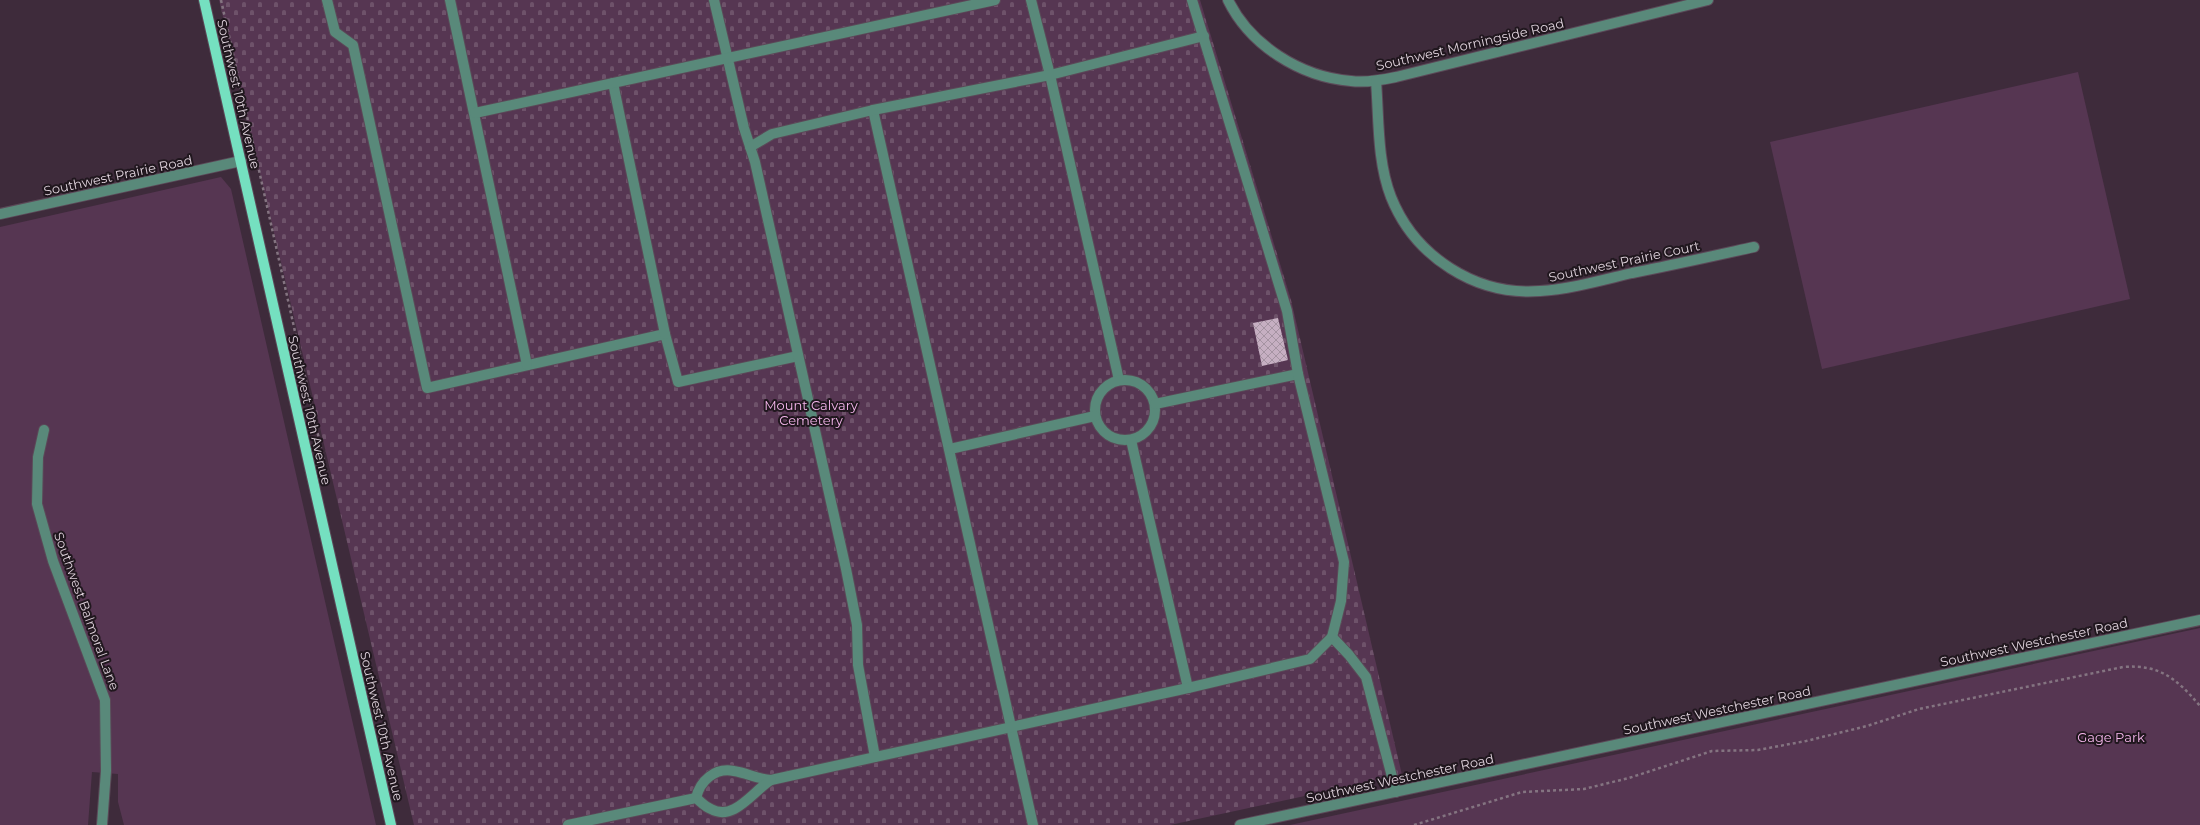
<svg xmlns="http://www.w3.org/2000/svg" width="2200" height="825" font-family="Montserrat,sans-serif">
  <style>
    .green { fill: #563652 }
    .cemetery { fill: url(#cemetery-stones) }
    .building { fill: url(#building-cross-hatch) }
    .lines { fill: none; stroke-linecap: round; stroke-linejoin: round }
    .minor-casing { stroke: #5b4958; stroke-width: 12 }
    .major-casing { stroke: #5b4958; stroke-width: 12 }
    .path { stroke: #847481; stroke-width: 2.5; stroke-dasharray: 3 3; stroke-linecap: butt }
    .minor { stroke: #59897a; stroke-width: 10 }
    .major { stroke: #75e0c0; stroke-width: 10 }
    .labels { text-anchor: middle; stroke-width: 4; stroke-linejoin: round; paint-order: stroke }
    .street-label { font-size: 13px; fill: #ded1db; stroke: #20171e }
    .park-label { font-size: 13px; fill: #f6b7ed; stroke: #20171e }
  </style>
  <defs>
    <pattern id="cemetery-stones" width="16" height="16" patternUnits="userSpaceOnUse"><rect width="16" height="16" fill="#563652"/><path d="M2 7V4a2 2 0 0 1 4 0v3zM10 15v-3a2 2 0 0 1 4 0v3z" fill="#6e526a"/></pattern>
    <pattern id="building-cross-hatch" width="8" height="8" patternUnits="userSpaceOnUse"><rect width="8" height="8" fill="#c6afc2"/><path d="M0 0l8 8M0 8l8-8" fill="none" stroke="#a593a2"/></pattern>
  </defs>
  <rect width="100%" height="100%" fill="#3e2b3b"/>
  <g class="green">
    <polygon points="2078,72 2130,299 1822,369 1770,142"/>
    <polygon points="221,177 231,189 376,825 124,825 118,802 118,774 92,772 88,825 0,825 0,227"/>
    <polygon points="2200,628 2200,825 1290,825"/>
  </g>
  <polygon class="cemetery" points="219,0 1200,0 1291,300 1402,775 1170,825 414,825"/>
  <polygon class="building" points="1278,318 1288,360 1262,366 1253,323"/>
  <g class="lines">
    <g class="minor-casing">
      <g id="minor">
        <polyline points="327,0 335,32 353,45 427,388 665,334 678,382 798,356"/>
        <polyline points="450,0 527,365"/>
        <polyline points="714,0 744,128 755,162 846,569 857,625 858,665 875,757"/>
        <polyline points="1031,0 1050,75 1119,380"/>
        <path d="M1228,0C1250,45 1300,77 1351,81C1366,83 1382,80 1396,77L1708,0"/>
        <path d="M1376,81C1379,119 1377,161 1391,197C1415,257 1476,296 1540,291C1571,289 1602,280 1632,273C1673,265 1713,256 1754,247"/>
        <polyline points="613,83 665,334"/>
        <polyline points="873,110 1033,825"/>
        <polyline points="475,113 995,0"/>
        <polyline points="750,147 772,134 873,110 1050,75 1204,36"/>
        <polyline points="0,214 241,161"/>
        <circle cx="1125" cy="410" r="30"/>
        <polyline points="1155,404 1298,374"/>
        <polyline points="44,430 38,457 37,504 53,561 105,700 106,771 102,825"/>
        <polyline points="1131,440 1188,688"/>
        <polyline points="950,449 1095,416"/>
        <polyline points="1332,637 1349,655 1366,677 1396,792"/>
        <path d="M696,798C700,781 715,767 734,771C747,773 757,779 771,780L1188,688L1310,659L1332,637L1341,601L1344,562L1298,374L1287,311L1192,0"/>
        <path d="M568,825L696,798C701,802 705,807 711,809C734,822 753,791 771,780"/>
        <polyline points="1240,825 2200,620"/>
      </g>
    </g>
    <g class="major-casing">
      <polyline id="major" points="204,0 391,825"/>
    </g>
    <g class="path">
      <polyline points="221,0 327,475"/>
      <path d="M1414,825L1522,792L1584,789L1629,778L1712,751L1758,750L1806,741L1867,726L1919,709L2123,667C2160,664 2177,679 2200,706"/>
    </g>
    <use href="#minor" class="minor"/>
    <use href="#major" class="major"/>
  </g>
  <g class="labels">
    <g class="street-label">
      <text transform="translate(1470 44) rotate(-13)" y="5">Southwest Morningside Road</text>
      <text transform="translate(239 94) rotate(77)" y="5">Southwest 10th Avenue</text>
      <text transform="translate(118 175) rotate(-12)" y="5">Southwest Prairie Road</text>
      <text transform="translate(1624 261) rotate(-12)" y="5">Southwest Prairie Court</text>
      <text transform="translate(310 410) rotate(77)" y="5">Southwest 10th Avenue</text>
      <text transform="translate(87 611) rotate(70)" y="5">Southwest Balmoral Lane</text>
      <text transform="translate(2034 642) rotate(-12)" y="5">Southwest Westchester Road</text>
      <text transform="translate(1717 710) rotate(-12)" y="5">Southwest Westchester Road</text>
      <text transform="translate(382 726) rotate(77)" y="5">Southwest 10th Avenue</text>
      <text transform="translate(1400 778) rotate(-12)" y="5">Southwest Westchester Road</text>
    </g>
    <g class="park-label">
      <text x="811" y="410">Mount Calvary<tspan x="811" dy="15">Cemetery</tspan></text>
      <text x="2111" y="742">Gage Park</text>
    </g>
  </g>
</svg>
